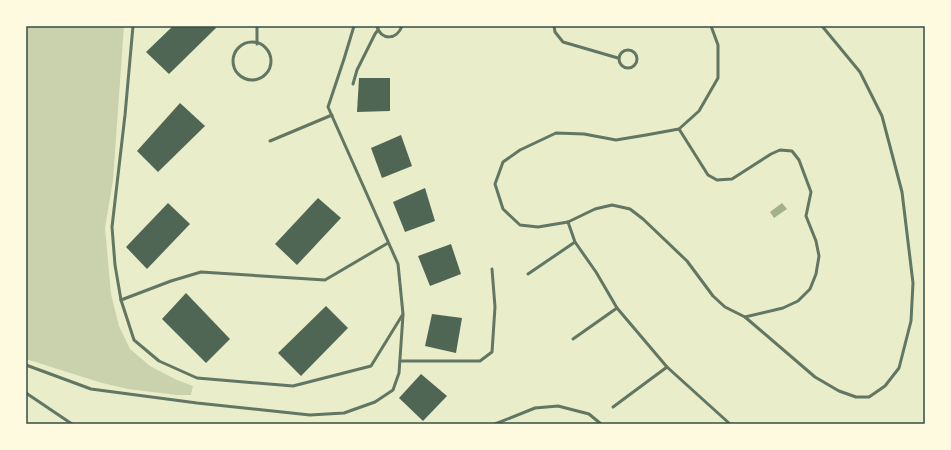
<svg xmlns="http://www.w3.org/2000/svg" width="951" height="450" font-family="'PT Sans',sans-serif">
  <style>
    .green { fill: #cad2ad }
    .water { fill: #a3b18a }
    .building { fill: #4f6655 }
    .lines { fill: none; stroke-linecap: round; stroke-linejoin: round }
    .service { stroke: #617663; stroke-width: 3 }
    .neatline { fill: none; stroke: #344e41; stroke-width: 1.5 }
  </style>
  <rect width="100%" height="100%" fill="#e9edc9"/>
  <polygon class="green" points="26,26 124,26 113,180 105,228 111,294 119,326 130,349 150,366 177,380 193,386 191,395 177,395 128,389 102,383 26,359"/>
  <polygon class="water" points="782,203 787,209 774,218 770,212"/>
  <g class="building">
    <polygon points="173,26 214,26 216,28 169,74 146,52"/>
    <polygon points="359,78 390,78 390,111 357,112"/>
    <polygon points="180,103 205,126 158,172 137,151"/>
    <polygon points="401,135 412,166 382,178 371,148"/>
    <polygon points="425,188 435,221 405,232 393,202"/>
    <polygon points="318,198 341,218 297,265 275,244"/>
    <polygon points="168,203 190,224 147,269 126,247"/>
    <polygon points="451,244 461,274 430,286 418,256"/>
    <polygon points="186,293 230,339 206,363 162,319"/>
    <polygon points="326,306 348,328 301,376 278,353"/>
    <polygon points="432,314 462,318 456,353 425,346"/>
    <polygon points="421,374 447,396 423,421 399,398"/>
  </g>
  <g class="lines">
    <g class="service">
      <polyline points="133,26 125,115 112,227 115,265 121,300 134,340 159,361 197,378 293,386 371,366 403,314 398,264 328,107 344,59 354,26"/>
      <polyline points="257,26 257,44"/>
      <path d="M377,26C381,41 397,40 402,26"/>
      <polyline points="554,26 555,32 563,42 618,58"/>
      <polyline points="711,26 718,45 718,78 699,111 679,129 646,135 616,140 584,134 556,133 520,150 503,162 495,184 503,209 520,225 538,227 568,222 595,209 612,205 630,209 643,219 687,261 713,296 725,307 745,317 815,377 839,391 856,397 869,397 885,386 899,368 911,321 913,283 902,192 882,116 860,72 822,26"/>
      <circle cx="252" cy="61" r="19"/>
      <circle cx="628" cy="59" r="9"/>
      <polyline points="353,84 357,70 375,34 378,30"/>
      <polyline points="679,129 708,175 717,180 732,179 771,154 780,150 792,151 799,160 811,192 806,216 816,241 819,256 816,274 810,289 798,301 783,308 745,317"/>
      <polyline points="270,141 332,115"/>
      <polyline points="568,222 575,242 596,272 617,308 667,367 730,424"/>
      <polyline points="528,274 575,242"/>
      <polyline points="121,300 171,281 201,272 325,280 388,243"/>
      <polyline points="573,339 617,308"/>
      <polyline points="400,361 480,361 492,352 495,307 492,269"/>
      <polyline points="26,365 91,389 197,403 310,415 344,413 375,402 393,390 399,373 403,315"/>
      <polyline points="26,393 72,424"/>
      <polyline points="613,407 667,367"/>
      <polyline points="495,424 535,408 558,406 589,414 601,424"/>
    </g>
  </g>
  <rect width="951" height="450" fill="none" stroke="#fefae0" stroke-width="54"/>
  <rect x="27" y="27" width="897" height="396" class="neatline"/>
</svg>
